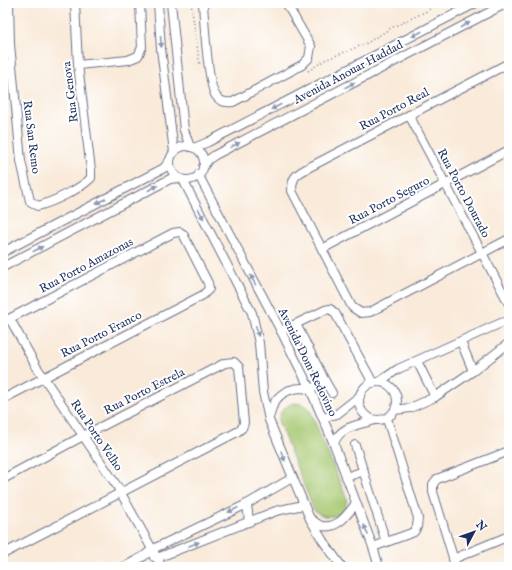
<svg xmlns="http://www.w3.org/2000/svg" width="512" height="570" font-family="'IM FELL English',serif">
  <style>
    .green { fill: #a7c972; stroke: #617c68 }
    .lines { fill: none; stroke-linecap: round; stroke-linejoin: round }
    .minor-casing { stroke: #697089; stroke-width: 10 }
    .path { stroke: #697089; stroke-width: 1.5; stroke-dasharray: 1 3; stroke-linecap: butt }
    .minor { stroke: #fff; stroke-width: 8 }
    .oneway { fill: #8d97ae }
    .labels { text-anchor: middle; stroke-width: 4; stroke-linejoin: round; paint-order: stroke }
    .street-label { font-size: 12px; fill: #1b2f5e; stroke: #fff }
  </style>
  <rect width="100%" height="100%" fill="#fff"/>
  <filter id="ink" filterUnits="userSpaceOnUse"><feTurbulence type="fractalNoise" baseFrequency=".025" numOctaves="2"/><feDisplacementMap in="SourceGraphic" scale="8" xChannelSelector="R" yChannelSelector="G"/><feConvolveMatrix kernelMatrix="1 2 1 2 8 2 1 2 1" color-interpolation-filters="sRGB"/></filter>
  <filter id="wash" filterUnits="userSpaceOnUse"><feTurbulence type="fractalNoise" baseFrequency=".012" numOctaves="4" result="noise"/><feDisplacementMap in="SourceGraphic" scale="16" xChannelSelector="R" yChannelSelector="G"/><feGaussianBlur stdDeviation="0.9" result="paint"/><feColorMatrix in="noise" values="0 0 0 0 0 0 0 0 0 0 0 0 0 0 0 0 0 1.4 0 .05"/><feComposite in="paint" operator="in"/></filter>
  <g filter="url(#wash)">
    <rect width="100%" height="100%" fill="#f9ead9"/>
    <path class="green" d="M294,403L302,404L309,408L347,499C345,517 327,522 314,510L279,423C278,413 284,406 294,403Z"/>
  </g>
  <g filter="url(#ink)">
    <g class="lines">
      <g class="minor-casing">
        <g id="minor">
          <path d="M9,3L10,44L21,161L30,201L38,206C53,202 80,189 91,178V170L78,65L75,3"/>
          <polyline points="158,3 161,49 174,152"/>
          <polyline points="171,3 184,130 190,147"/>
          <path d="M203,3C204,19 208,87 216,96C220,102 226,103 233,102L302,65L309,58L311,46L286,3"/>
          <path d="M509,63L306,169C295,175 292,178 292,191L352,307L361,313L370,312L509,239"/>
          <polyline points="78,65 128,60 138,56 142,47 140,3"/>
          <polyline points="409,115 509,304"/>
          <circle cx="187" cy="163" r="17"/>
          <polyline points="194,148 208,142 476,3"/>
          <polyline points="203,167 208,160 215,155 507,3"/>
          <polyline points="199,174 200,178 281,331 310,389 334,444 373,547 379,567"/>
          <polyline points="183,180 252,313 259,343 263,392 269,420 310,519 323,541 342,567"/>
          <polyline points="322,249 509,150"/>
          <polyline points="3,252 164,168 170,160"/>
          <polyline points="3,267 170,179 179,178"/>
          <polyline points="10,319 36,366 117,486 162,567"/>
          <polyline points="3,322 173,233 180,232 183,234 208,283 209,289 203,295 3,399"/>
          <polyline points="281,331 325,310 330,309 335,313 373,383"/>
          <polyline points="461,342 473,371"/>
          <polyline points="417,361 435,397"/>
          <polyline points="325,381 332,393"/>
          <circle cx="378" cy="401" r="19"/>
          <polyline points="379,382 398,369 501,323 509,321"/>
          <polyline points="395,410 410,408 435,397 473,371 509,343"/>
          <path d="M270,415C273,398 284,389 301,388C304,388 308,390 311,389C315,387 320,383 325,381L296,324"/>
          <polyline points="323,418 337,414 360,396"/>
          <path d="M334,444C339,426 359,425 375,420"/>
          <polyline points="355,445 386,542"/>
          <polyline points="346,477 364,471"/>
          <polyline points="3,479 83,436 225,363 234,362 239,367 244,423 242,428 237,432 3,554"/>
          <polyline points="247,504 249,522"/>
          <path d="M311,519C314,521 318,525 322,526C338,529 348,514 356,503"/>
          <polyline points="373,547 414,532 417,527 418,518 387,419"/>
          <polyline points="154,557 157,558 276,511 303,505"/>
          <polyline points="453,559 509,536"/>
          <polyline points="124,567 144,556 153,549 247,504 292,478"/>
          <polyline points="456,567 433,492 433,484 437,479 509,451"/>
        </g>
      </g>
      <g class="path">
        <polyline points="191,3 200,66"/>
        <polyline points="308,71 325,60 367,43 391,28 427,11 439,3"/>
      </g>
      <use href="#minor" class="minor"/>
    </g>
    <defs><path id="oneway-solid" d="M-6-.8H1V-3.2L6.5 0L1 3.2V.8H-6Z"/></defs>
    <g class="oneway">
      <use href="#oneway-solid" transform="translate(465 25) rotate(-28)"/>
      <use href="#oneway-solid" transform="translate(417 34) rotate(152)"/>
      <use href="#oneway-solid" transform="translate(161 42) rotate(85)"/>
      <use href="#oneway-solid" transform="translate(350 85) rotate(-28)"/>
      <use href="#oneway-solid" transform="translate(276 107) rotate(152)"/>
      <use href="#oneway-solid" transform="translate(235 145) rotate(-28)"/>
      <use href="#oneway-solid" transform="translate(153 188) rotate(-28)"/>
      <use href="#oneway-solid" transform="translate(101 201) rotate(152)"/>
      <use href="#oneway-solid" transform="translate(201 214) rotate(63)"/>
      <use href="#oneway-solid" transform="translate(38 249) rotate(-28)"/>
      <use href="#oneway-solid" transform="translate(253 280) rotate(-118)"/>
      <use href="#oneway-solid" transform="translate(257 331) rotate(76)"/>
      <use href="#oneway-solid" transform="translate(283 456) rotate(68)"/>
      <use href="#oneway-solid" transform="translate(233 510) rotate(155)"/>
      <use href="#oneway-solid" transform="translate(366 530) rotate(-111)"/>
      <use href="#oneway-solid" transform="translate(194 544) rotate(-21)"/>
    </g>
  </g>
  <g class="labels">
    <g class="street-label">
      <text transform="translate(348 72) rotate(-28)" y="4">Avenida Anouar Haddad</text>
      <text transform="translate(70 92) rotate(-97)" y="4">Rua Genova</text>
      <text transform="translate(394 109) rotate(-28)" y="4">Rua Porto Real</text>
      <text transform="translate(32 137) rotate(83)" y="4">Rua San Remo</text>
      <text transform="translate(464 193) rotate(62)" y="4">Rua Porto Dourado</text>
      <text transform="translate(389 200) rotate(-28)" y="4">Rua Porto Seguro</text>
      <text transform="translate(86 265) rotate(-28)" y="4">Rua Porto Amazonas</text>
      <text transform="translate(101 334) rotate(-27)" y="4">Rua Porto Franco</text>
      <text transform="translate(308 362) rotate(64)" y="4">Avenida Dom Redovino</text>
      <text transform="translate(144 391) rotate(-27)" y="4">Rua Porto Estrela</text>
      <text transform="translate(97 435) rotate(56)" y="4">Rua Porto Velho</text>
    </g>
  </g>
  <rect width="512" height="570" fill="none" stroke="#fff" stroke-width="16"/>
  <g transform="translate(474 532) rotate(49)" stroke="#ffffff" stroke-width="3" paint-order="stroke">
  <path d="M0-3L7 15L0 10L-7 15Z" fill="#1b2f5e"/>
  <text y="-6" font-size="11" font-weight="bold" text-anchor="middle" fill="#1b2f5e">N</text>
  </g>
</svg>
